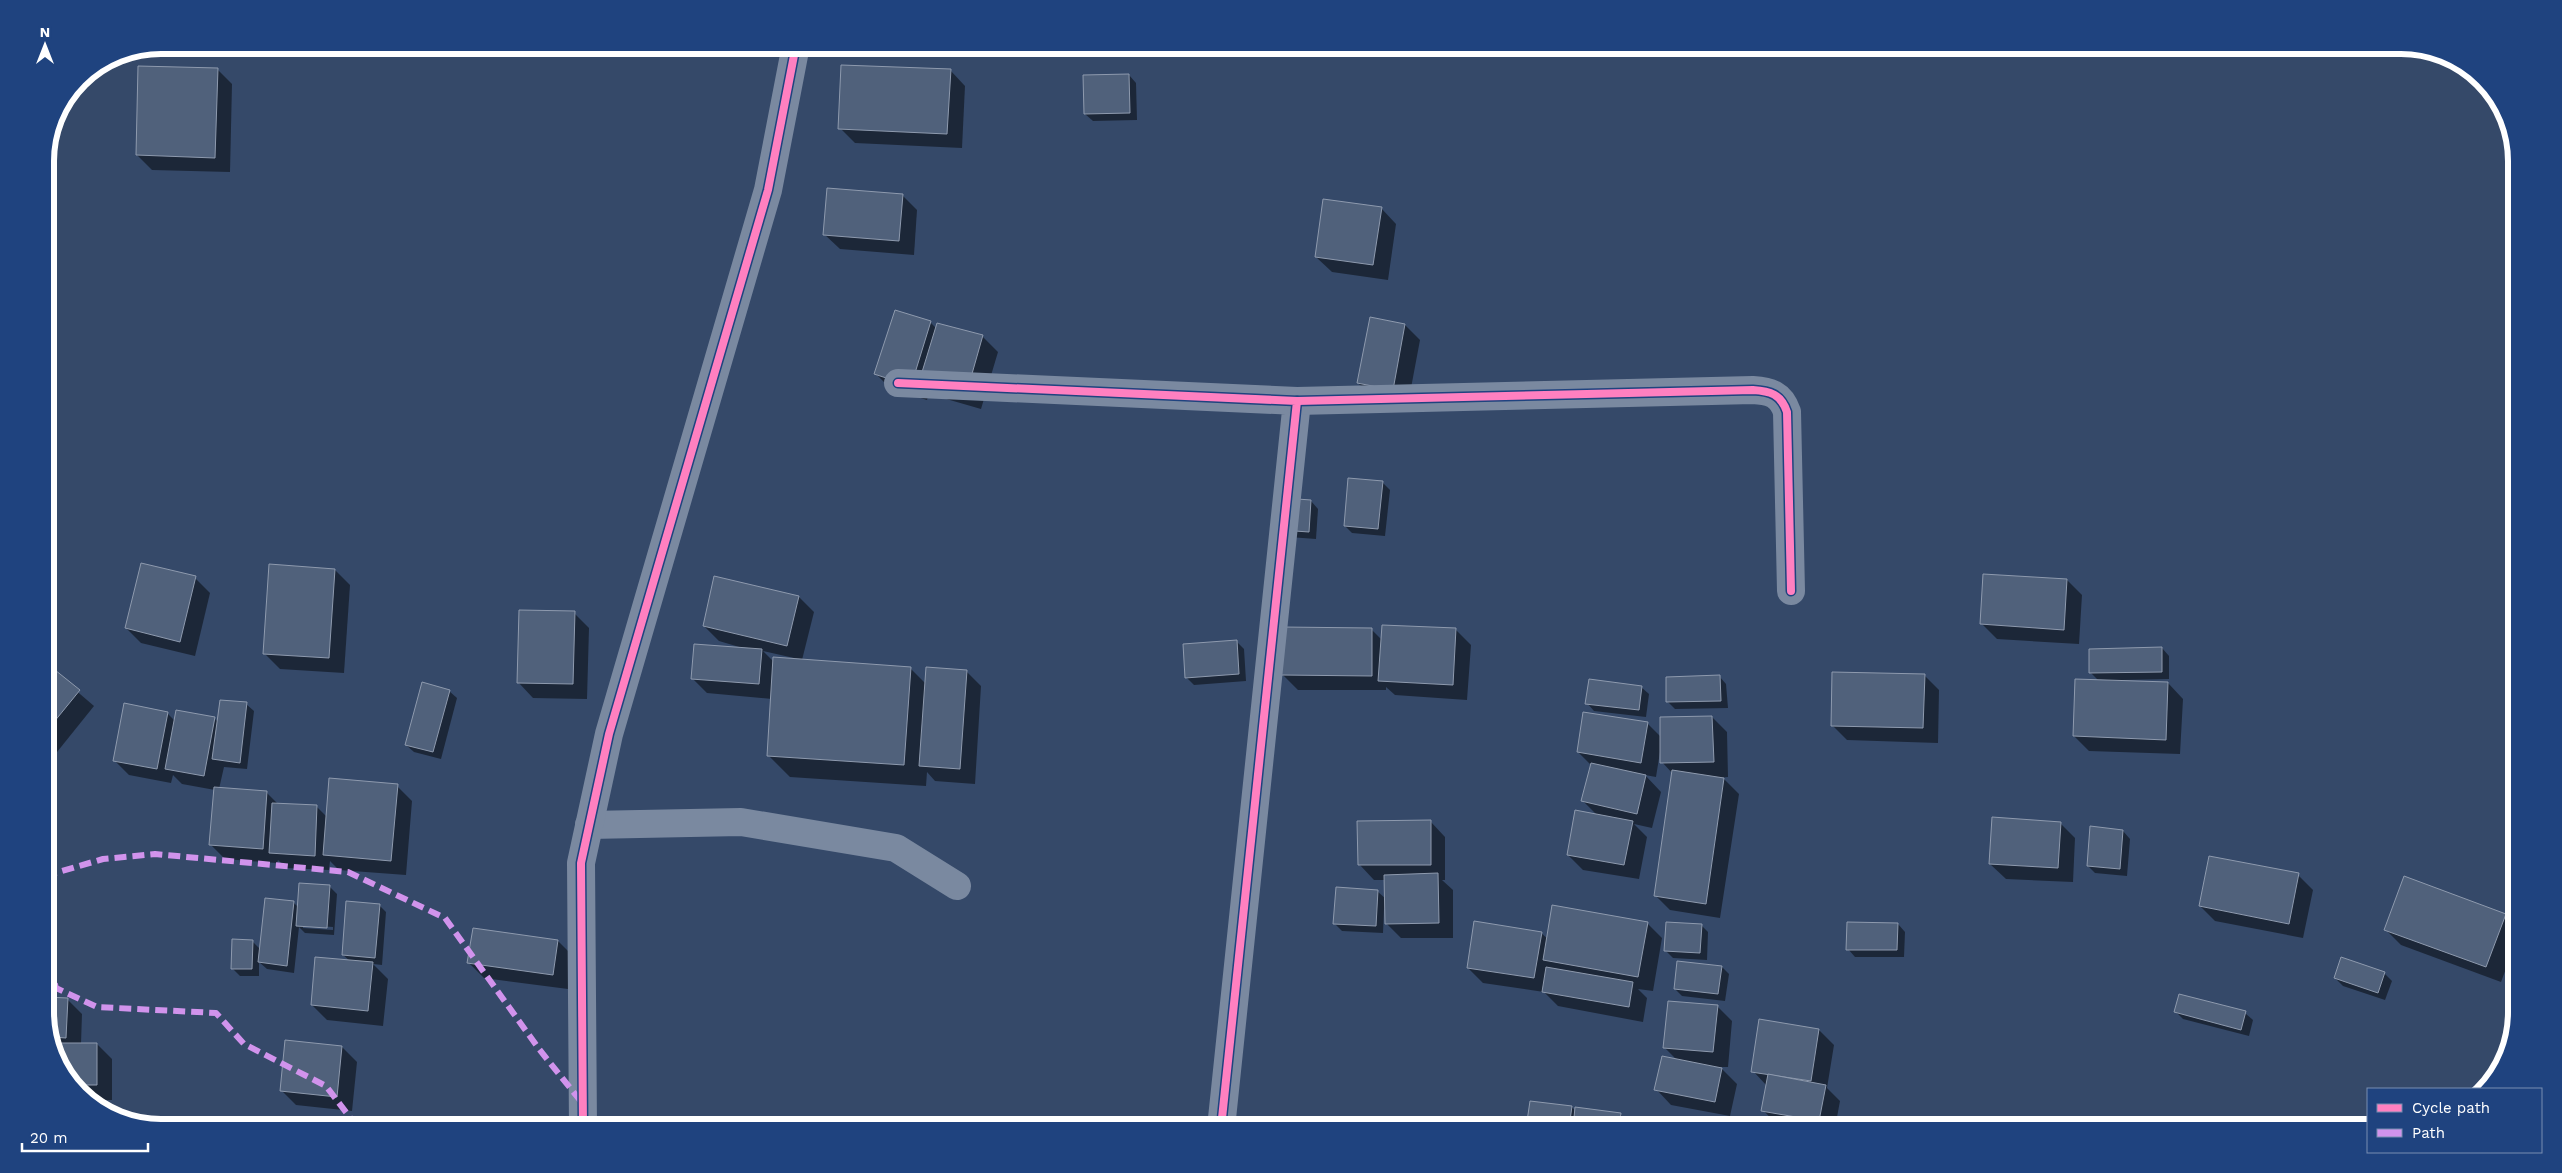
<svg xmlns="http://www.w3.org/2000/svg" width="2562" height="1173" font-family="'Work Sans',sans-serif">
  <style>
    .shadow { fill: #0007; fill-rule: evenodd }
    .building { fill: #50617b; stroke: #8e9aae }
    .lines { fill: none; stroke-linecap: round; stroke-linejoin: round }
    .minor { stroke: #7a89a0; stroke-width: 28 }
    .quiet { stroke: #d193ec; stroke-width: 6; stroke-dasharray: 12 6; stroke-linecap: butt }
    .cycleway-casing { stroke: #1f437f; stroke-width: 11 }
    .cycleway { stroke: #ff80c0; stroke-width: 8 }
    .rim { fill: none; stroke: #fff; stroke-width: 6 }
  </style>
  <rect width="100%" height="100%" fill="#354969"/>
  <g class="shadow">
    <polygon points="217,69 232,84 230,172 152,170 137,155"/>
    <polygon points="950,70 965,86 962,148 855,143 840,128"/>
    <polygon points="1129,75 1136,83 1137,120 1093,121 1085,114"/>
    <polygon points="902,195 917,210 914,255 840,249 824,234"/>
    <polygon points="1381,208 1396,224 1388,280 1332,272 1316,257"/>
    <polygon points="896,312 931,323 936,328 983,337 998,352 981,409 936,396 930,390 927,400 891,389 876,374"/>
    <polygon points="1405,325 1420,340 1408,404 1373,398 1358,383"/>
    <polygon points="1382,482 1390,490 1385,536 1352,533 1345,526"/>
    <polygon points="1311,501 1318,509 1316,539 1289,537"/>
    <polygon points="335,570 350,585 344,673 280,669 265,654"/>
    <polygon points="195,578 210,593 195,656 141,643 126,628"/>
    <polygon points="2067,580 2082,595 2079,644 1997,639 1982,624"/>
    <path d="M799,597L814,612L802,660L910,668L926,684L966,671L981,686L975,784L935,781L927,772L926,786L790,777L768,755L772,699L707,693L692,678L746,649L719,641L704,626ZM763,651L794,658V660L774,662Z"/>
    <polygon points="574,613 589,628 587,699 533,698 518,682"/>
    <polygon points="1371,629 1382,640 1455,629 1471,645 1467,700 1395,695 1386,687 1386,690 1298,690 1283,675"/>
    <polygon points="1236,641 1244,649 1246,681 1194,685 1186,677"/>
    <polygon points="2162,648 2169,656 2169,679 2122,680 2121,682 2168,683 2183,699 2180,754 2089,751 2074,736 2099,681 2091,673"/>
    <polygon points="45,664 94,706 49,762 45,759"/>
    <polygon points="1924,675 1939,690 1938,743 1847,740 1832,725"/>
    <polygon points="1719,676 1726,684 1728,708 1675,709 1668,702"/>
    <polygon points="1641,687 1649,694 1646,717 1594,711 1587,703"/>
    <polygon points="449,691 457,698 441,759 414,752 406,745"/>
    <polygon points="246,704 254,711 247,769 224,767 219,789 267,793 279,805 317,807 327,817 397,786 412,801 406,875 339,870 330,861 329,870 286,868 278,860 277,863 225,859 210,844 215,790 182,784 173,775 171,783 129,775 114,760 167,713 175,721 214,718 218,722"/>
    <polygon points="1712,717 1727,732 1728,777 1717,778 1724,779 1739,794 1720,918 1670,910 1655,895 1673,774 1662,762 1660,752 1656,777 1645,775 1661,792 1652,828 1634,824 1647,837 1639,879 1583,870 1568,855 1598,816 1583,801 1591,765 1578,752 1647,723 1661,737"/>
    <polygon points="1430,821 1445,837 1445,880 1442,880 1453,890 1453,938 1401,938 1386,923 1386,909 1384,909 1383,933 1342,931 1334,923 1377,891 1386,899 1386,880 1374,880 1359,864"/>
    <polygon points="2060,823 2075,838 2073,882 2006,879 1990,864"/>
    <polygon points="2123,831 2130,839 2127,876 2095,873 2088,866"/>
    <polygon points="2298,875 2313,890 2303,938 2215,921 2200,906"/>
    <path d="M300,885L330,887L337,894L334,935L305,933L299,927L294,973L267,969L259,962V976H240L232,968L252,941L261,950L293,902L298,907ZM303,925L333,927V930L303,928Z"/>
    <polygon points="379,905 386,912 382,965 373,964 388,979 383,1026 327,1020 312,1005 350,961 343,955"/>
    <polygon points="2505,915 2517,927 2517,939 2501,982 2401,945 2386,930"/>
    <polygon points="1647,923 1662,938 1653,991 1638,989 1647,998 1643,1022 1558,1006 1544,992 1483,983 1468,968 1541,933 1548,939"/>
    <polygon points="1898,924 1905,932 1904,957 1855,957 1848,949"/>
    <polygon points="1701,925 1708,932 1707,960 1673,958 1666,951"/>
    <polygon points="558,941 573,956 568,989 484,978 469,963"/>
    <polygon points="1722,967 1729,974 1725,1001 1682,996 1675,989"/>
    <polygon points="2384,973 2392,981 2385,1000 2343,986 2335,978"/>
    <polygon points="67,999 82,1014 81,1044 97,1044 112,1059 112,1100 91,1100 69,1083 45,1021"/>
    <polygon points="1717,1006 1732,1021 1728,1067 1709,1067 1722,1069 1737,1084 1730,1116 1671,1105 1656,1089 1677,1060 1664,1047"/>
    <polygon points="2176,1012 2245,1013 2253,1020 2249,1036 2183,1019"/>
    <polygon points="1819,1030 1834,1045 1827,1088 1840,1101 1835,1128 1791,1128 1778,1126 1763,1110 1767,1086 1753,1071"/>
    <polygon points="342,1047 357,1062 352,1111 296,1105 281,1090"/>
    <polygon points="1572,1107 1576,1112 1620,1114 1634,1128 1527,1128"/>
  </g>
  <g class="building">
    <polygon points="841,65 951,69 947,134 838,129"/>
    <polygon points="138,66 218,68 215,158 136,155"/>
    <polygon points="1129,74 1130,113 1084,114 1083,75"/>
    <polygon points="827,188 903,194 899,241 823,235"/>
    <polygon points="1323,199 1382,207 1373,265 1315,257"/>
    <polygon points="895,310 931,321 911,386 874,374"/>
    <polygon points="1370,317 1405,324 1393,390 1357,383"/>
    <polygon points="937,323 983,335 966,395 919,382"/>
    <polygon points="1348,478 1383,481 1378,529 1344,526"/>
    <polygon points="1283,498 1311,500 1309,532 1281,530"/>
    <polygon points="141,563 196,576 180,642 125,628"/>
    <polygon points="269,564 335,569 329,658 263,654"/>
    <polygon points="1983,574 2067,579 2064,630 1980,624"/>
    <polygon points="714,576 799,596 787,646 703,626"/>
    <polygon points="519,610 575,611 573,684 517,683"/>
    <polygon points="1382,625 1456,628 1453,685 1378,681"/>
    <polygon points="1282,627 1372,628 1372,676 1281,675"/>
    <polygon points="1237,640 1239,674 1185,678 1183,644"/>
    <polygon points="694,644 762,649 759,684 691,679"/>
    <polygon points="2162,647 2162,672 2089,673 2089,649"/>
    <polygon points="773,657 911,667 904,765 767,756"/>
    <polygon points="45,662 80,690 45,733"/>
    <polygon points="926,667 967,670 960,769 919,766"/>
    <polygon points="1832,672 1925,674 1923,728 1831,726"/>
    <polygon points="1720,675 1721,701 1666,702 1666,677"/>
    <polygon points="1589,679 1642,686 1639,710 1585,704"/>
    <polygon points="2075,679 2168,682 2166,740 2073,736"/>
    <polygon points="422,682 450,690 433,752 405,745"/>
    <polygon points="220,700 247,702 240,763 212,759"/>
    <polygon points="124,703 168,712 157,769 113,761"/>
    <polygon points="176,710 215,717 204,776 165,769"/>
    <polygon points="1583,712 1648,722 1641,763 1577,752"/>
    <polygon points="1712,716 1714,762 1660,763 1660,717"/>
    <polygon points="1591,763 1646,775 1637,814 1581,801"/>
    <polygon points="1672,770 1724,778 1706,904 1654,896"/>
    <polygon points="329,778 398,784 391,861 323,855"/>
    <polygon points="214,787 267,791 263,849 209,845"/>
    <polygon points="272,803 317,805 315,856 269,853"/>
    <polygon points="1575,810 1633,821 1624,865 1567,855"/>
    <polygon points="1992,817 2061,822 2058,868 1989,864"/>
    <polygon points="1431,820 1431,865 1358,865 1357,821"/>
    <polygon points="2090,826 2123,830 2120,869 2087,866"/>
    <polygon points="2209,856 2299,873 2289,924 2199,906"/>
    <polygon points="1438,873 1439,923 1385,924 1384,875"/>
    <polygon points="2404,876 2506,914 2486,967 2384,930"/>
    <polygon points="299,883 330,885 327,928 296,926"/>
    <polygon points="1336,887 1378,890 1376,926 1333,924"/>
    <polygon points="265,898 294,901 287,966 258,962"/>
    <polygon points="346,901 380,904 375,958 342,955"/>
    <polygon points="1552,905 1648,922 1638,977 1543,960"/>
    <polygon points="1474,921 1542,932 1534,978 1467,968"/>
    <polygon points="1666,922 1702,924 1700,953 1664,951"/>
    <polygon points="1847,922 1898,923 1897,950 1846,950"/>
    <polygon points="473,928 558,940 553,975 467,963"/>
    <polygon points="232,939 253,940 252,969 231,969"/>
    <polygon points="315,957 373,962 368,1011 311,1005"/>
    <polygon points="2341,957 2385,972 2378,993 2334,978"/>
    <polygon points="1677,961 1722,966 1718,994 1674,989"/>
    <polygon points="1546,967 1633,982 1629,1007 1542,992"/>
    <polygon points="2179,994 2246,1011 2241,1030 2174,1012"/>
    <polygon points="45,997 68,998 66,1038 52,1037 45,1021"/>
    <polygon points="1668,1001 1718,1005 1713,1052 1663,1048"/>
    <polygon points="1759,1019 1819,1029 1811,1081 1751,1072"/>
    <polygon points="285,1040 342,1046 337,1097 280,1091"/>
    <polygon points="54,1043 97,1043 97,1085 72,1085 69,1083"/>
    <polygon points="1662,1056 1722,1068 1715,1102 1654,1090"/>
    <polygon points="1768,1074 1826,1085 1819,1121 1761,1111"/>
    <polygon points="1530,1101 1572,1106 1569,1128 1526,1128"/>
    <polygon points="1575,1107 1621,1113 1619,1128 1573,1128"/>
  </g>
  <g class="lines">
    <g class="minor">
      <polyline points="898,383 1297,401 1221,1128"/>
      <path d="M1297,401L1753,390C1770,391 1781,394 1787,412L1791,591"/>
      <polyline points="589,825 741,822 896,848 957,886"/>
      <polyline points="583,1128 581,863 609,734 768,190 796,45"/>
    </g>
    <g class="quiet">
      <polyline points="45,876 103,859 155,854 348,872 445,918 539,1049 583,1104"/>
      <polyline points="45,949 56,988 97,1007 216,1013 244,1044 326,1086 358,1128"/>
    </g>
    <g class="cycleway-casing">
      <g id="cycleway">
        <polyline points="898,383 1297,401 1221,1128"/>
        <path d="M1297,401L1753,390C1770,391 1781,394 1787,412L1791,591"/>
        <polyline points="583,1128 581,863 609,734 768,190 796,45"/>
      </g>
    </g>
    <use href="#cycleway" class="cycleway"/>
  </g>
  <path d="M0 0H2562V1173H0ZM161 54H2401A107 107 0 0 1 2508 161V1012A107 107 0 0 1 2401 1119H161A107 107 0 0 1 54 1012V161A107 107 0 0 1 161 54Z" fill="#1f437f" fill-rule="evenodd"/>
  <path class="rim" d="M161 54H2401A107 107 0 0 1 2508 161V1012A107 107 0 0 1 2401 1119H161A107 107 0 0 1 54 1012V161A107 107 0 0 1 161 54Z"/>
  <rect x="2367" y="1088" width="175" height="65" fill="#1f437f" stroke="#798eb2"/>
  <rect x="2377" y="1104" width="25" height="8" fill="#ff80c0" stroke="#798eb2"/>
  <text x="2412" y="1113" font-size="15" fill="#ffffff">Cycle path</text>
  <rect x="2377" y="1129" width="25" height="8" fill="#d193ec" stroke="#798eb2"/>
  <text x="2412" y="1138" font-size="15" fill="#ffffff">Path</text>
  <g transform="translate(45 45)" stroke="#1f437f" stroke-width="4" paint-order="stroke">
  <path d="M0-4L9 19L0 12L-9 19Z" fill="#ffffff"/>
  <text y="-8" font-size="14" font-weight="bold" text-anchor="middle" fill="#ffffff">N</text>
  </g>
  <path d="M22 1143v8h126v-8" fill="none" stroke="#ffffff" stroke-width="2.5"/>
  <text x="30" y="1143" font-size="15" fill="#ffffff" stroke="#1f437f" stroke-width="4" paint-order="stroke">20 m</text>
</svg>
